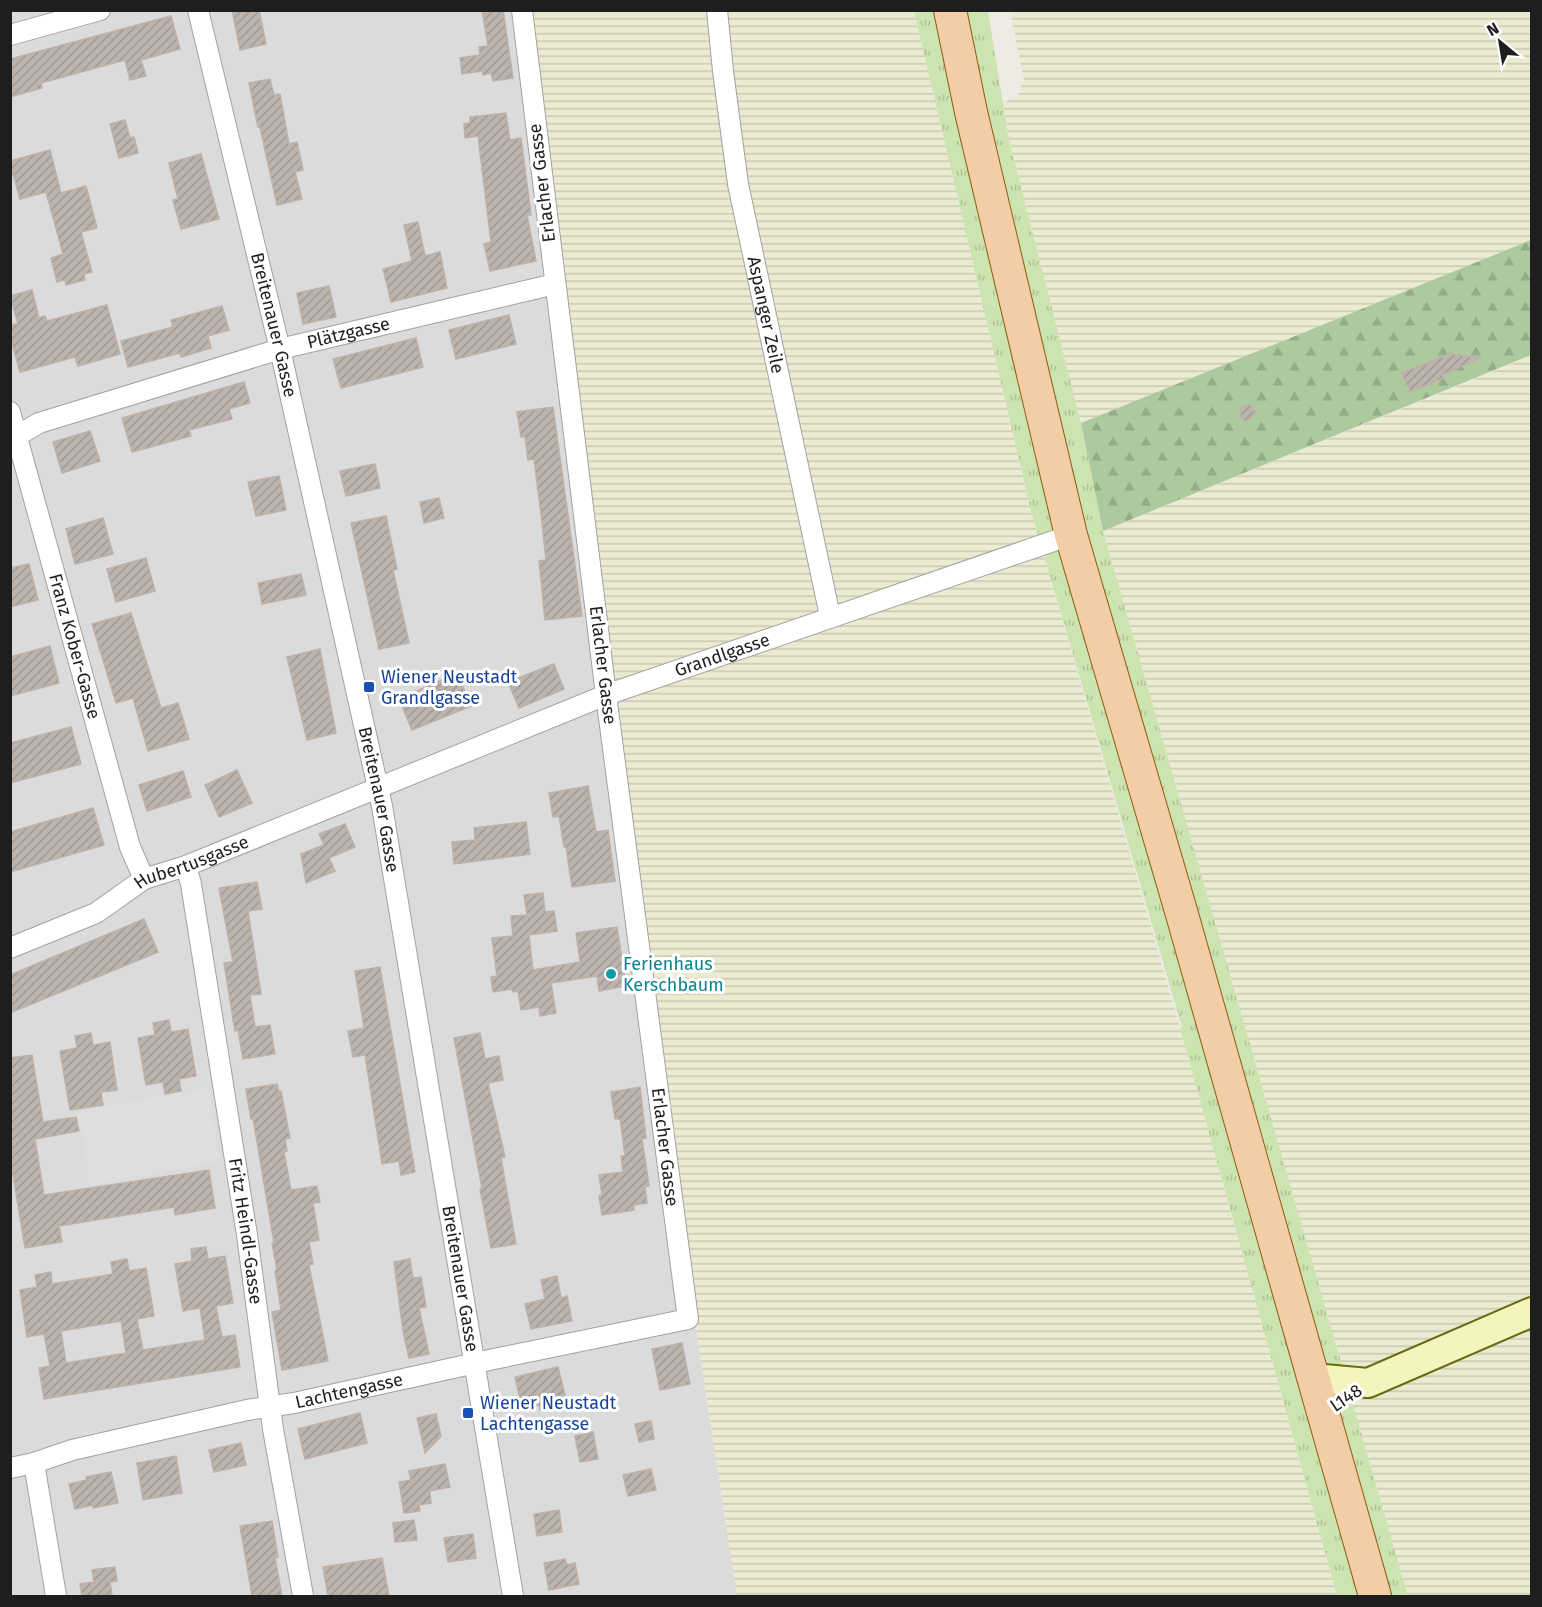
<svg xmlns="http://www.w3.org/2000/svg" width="1542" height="1607" font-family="'Fira Sans',sans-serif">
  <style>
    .residential { fill: #dcdbdb }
    .farmland { fill: url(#farmland-rules) }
    .grass { fill: url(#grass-tufts) }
    .forest { fill: url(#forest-firs) }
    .parking { fill: #dedede }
    .building { fill: url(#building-hatch); stroke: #bfb1a9; stroke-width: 1.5; fill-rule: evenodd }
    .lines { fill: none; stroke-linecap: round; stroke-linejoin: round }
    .minor-casing { stroke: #a2a2a2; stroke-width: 22 }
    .secondary-casing { stroke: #676c0f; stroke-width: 32 }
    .primary-casing { stroke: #8b5b0d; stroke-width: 34 }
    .minor { stroke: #fff; stroke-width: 20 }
    .secondary { stroke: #f4f4be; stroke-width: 28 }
    .primary { stroke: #f3cda5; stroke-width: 32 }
    .transit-dot { fill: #1a4fb4; stroke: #fff; stroke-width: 2 }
    .culture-dot { fill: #0f9aa8; stroke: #fff; stroke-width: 2 }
    .labels { text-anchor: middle; stroke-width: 6; stroke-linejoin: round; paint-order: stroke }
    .street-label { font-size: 18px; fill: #1e1e1e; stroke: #fff }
    .transit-label { font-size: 18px; fill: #164399; stroke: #fff; text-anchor: start }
    .culture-label { font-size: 18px; fill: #0d838f; stroke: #fff; text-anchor: start }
  </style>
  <defs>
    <pattern id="farmland-rules" width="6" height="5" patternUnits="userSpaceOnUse" patternTransform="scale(1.5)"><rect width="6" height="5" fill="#ebebd2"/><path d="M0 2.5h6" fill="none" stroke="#c9c9b4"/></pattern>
    <pattern id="grass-tufts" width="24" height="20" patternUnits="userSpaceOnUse" patternTransform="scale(1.5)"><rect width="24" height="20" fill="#cce4af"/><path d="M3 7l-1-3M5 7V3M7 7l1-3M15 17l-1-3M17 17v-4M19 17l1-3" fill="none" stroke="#afc396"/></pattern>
    <pattern id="forest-firs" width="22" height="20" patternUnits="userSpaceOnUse" patternTransform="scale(1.5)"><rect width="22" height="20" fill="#adca9e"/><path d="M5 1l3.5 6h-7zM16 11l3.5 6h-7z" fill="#94ad88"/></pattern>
    <pattern id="building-hatch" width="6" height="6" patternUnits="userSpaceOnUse" patternTransform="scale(1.5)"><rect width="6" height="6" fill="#bbb4ae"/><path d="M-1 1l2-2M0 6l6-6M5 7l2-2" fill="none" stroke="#a09a95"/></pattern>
  </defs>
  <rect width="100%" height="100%" fill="#eeebe5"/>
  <polygon class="residential" points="11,11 530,11 695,1321 737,1596 11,1596"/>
  <g class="farmland">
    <polygon points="530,11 914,11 1031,511 1180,1028 1337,1596 737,1596 695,1321 606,695"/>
    <polygon points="1010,11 1531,11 1531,240 1081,423 1008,135 1003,103 1018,96 1024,80"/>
    <polygon points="1531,356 1531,1596 1408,1596 1103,531"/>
  </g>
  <polygon class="grass" points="914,11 988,11 1008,135 1081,423 1103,531 1408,1596 1337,1596 1180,1028 1182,1027 1031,511"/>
  <polygon class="forest" points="1531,240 1531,355 1103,531 1081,423"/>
  <polygon class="parking" points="209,1088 220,1162 90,1185 78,1111"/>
  <g class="building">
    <polygon points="232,10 259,10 266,44 240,50"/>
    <polygon points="482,10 503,10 513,78 493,81 491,73 483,75 482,71 462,74 460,58 480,55 479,47 488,46"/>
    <polygon points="171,16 180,49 141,60 146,76 130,80 125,60 41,83 42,88 10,97 10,59"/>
    <polygon points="270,79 274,95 280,94 289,144 297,142 303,170 295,172 302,199 277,205 260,127 258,127 249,83"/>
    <polygon points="506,113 510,140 521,138 531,215 527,215 536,261 490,271 484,244 491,242 478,136 465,138 464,124 470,123 470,117"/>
    <polygon points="125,120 130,138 134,137 138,153 119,158 110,124"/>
    <polygon points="50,150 61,193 86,186 97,228 81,232 92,272 84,274 85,280 66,285 65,280 57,282 51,258 63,254 46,192 20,199 10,164 10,161"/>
    <polygon points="201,154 219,219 181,229 173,200 178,199 169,163"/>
    <polygon points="418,222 425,256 440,252 447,288 391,302 383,269 412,261 404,225"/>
    <polygon points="329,286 336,317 303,324 297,293"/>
    <polygon points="32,290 39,318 45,316 47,321 107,305 120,354 78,366 75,357 20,372 10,336 10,325 18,324 10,296"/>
    <polygon points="222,306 229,330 208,336 211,348 181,357 180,353 128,367 121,341 173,327 171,320"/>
    <polygon points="509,315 516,344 456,359 449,330"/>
    <polygon points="416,338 423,367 341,388 333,359"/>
    <polygon points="1450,354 1480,358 1442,375 1444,378 1410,392 1402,373"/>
    <polygon points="244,382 250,403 229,409 232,419 189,430 191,436 132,452 122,418"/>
    <polygon points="1250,405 1256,412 1246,422 1241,417 1240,410 1243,406"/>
    <polygon points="553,407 582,616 545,620 539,561 546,560 541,514 534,459 528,460 525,437 521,437 517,412"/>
    <polygon points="90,431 100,461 62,473 53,442"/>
    <polygon points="375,464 380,488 346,496 340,471"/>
    <polygon points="279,476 286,510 256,516 248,482"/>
    <polygon points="439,498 444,518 424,523 420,502"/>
    <polygon points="386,516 397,569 393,570 409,643 379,649 351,523"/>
    <polygon points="103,518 113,554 75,564 66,529"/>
    <polygon points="146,558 155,591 116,602 107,569"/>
    <polygon points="29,564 38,600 10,607 10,568"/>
    <polygon points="301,574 306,595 262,604 258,583"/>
    <polygon points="131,613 161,708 178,703 189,739 148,751 133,698 116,703 92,624"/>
    <polygon points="50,646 59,683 10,696 10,657"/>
    <polygon points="320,649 336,733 307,740 287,657"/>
    <polygon points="554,664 564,689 519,708 508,682"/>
    <polygon points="457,673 471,706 412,730 399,699"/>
    <polygon points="71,727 81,764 10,783 10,743"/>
    <polygon points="237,770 252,803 219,817 205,785"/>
    <polygon points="183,771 191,797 147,811 139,785"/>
    <polygon points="588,786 596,832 608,830 615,881 572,887 566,847 564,847 559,816 553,817 549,793"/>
    <polygon points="93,808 104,845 10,872 10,832"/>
    <polygon points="526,822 530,854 454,864 452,842 475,840 474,828"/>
    <polygon points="345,824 355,847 329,858 335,871 306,883 301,854 324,845 319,834"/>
    <polygon points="257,882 262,909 248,911 261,994 250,995 255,1027 270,1025 275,1054 243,1059 238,1030 235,1031 224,963 233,962 219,888"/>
    <polygon points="543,893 545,912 554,911 557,931 529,935 533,970 580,962 576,933 617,927 626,986 599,991 597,976 551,983 556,1013 540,1016 539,1007 521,1010 518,991 513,992 512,989 493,992 491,977 497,976 492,938 513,936 511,916 527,915 524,895"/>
    <polygon points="144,919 158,952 10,1013 10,975"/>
    <polygon points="380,967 415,1172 401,1175 399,1161 382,1164 365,1055 353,1057 348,1031 364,1028 355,971"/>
    <polygon points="169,1020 171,1032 188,1029 196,1076 179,1079 181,1091 165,1094 163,1082 146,1085 138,1038 155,1035 153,1023"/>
    <polygon points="91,1033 93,1045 110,1042 117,1090 101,1092 103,1105 70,1110 60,1051 77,1048 75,1036"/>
    <polygon points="480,1033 485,1059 499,1056 503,1080 488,1083 505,1157 501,1158 516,1244 491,1248 480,1189 482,1188 454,1038"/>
    <polygon points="32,1055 43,1122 76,1117 79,1131 35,1139 44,1195 209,1170 215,1208 175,1215 174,1207 59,1226 62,1242 25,1248 10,1157 10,1058"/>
    <polygon points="277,1084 279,1092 281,1091 290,1138 285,1139 287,1151 284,1152 291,1190 317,1186 320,1202 313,1203 319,1240 309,1242 313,1264 309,1265 328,1361 282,1370 272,1312 281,1310 275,1271 277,1270 272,1243 274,1243 253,1118 251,1119 246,1089"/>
    <polygon points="640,1087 646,1138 642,1139 649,1186 645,1187 647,1203 634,1205 634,1210 602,1215 599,1196 602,1195 599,1175 623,1172 621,1156 625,1156 620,1119 615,1119 611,1092"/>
    <path d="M206,1247L208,1259L225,1256L233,1303L216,1306L222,1337L235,1335L240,1367L44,1399L39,1368L50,1366L44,1334L27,1337L20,1290L37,1287L35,1275L51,1272L52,1284L96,1277L113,1274L111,1262L127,1259L129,1271L146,1268L154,1316L137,1319L143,1350L205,1340L200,1308L183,1311L175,1264L192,1261L191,1249ZM121,1321L126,1353L66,1363L61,1331Z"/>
    <polygon points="410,1259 413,1278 421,1277 426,1307 419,1308 429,1354 409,1358 403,1331 394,1262"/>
    <polygon points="557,1276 561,1298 567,1296 572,1321 531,1329 525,1304 545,1299 541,1280"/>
    <polygon points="682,1343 690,1384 660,1390 652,1349"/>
    <polygon points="558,1367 567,1403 540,1410 539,1405 522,1408 515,1377"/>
    <polygon points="360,1413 367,1443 305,1459 298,1429"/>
    <polygon points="436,1414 441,1436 425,1453 417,1418"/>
    <polygon points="651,1421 654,1439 639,1442 635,1424"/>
    <polygon points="593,1432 598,1459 580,1462 575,1436"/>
    <polygon points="241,1443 246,1465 214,1472 209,1450"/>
    <polygon points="176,1456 182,1493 143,1500 137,1463"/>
    <polygon points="445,1464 450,1487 430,1491 431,1503 419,1505 420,1511 404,1513 399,1482 411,1480 409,1471"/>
    <polygon points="651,1469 656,1490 628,1496 623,1475"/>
    <polygon points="111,1472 118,1503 93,1508 93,1505 75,1509 69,1484 87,1480 86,1477"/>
    <polygon points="559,1510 562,1532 537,1536 534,1514"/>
    <polygon points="414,1520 417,1540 395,1542 393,1523"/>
    <polygon points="272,1521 278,1557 275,1558 282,1596 252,1596 240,1526"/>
    <polygon points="473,1534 476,1558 448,1562 444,1538"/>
    <polygon points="382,1558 389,1596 328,1596 323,1567"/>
    <polygon points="565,1559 567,1565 575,1563 579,1584 549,1590 544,1563"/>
    <polygon points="115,1567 117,1581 110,1582 112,1596 82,1596 80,1584 94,1582 92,1570"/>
  </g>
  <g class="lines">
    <g class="minor-casing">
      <g id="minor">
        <path id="s1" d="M198,10L282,358L382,806L513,1596"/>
        <path id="s2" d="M717,10L723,71L738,184L830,616"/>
        <polyline points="10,35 100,10"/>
        <path id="s3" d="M10,412L130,847L144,879"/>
        <path id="s4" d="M10,440L39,423L280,349L555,284"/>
        <path id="s5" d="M186,866L191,884L247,1235L273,1429L303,1596"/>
        <path id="s6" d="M10,948L96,913L144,879L186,866L606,695L1071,535"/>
        <polyline points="34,1463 56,1596"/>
        <path id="s7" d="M10,1468L34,1463L72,1450L247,1410L294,1403L494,1359L688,1319L606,695L522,10"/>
      </g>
    </g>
    <g class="secondary-casing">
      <polyline id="secondary" points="1313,1378 1368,1383 1532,1312"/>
    </g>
    <g class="primary-casing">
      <polyline id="primary" points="950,10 971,112 1071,535 1181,911 1375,1596"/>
    </g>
    <use href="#minor" class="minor"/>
    <use href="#secondary" class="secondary"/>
    <use href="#primary" class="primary"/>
  </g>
  <g class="transit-dot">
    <rect x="363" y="681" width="12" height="12" rx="3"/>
    <rect x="462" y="1407" width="12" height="12" rx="3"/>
  </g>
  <circle class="culture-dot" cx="611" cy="974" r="6"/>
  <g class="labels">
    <g class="street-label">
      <text transform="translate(542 183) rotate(-97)" y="6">Erlacher Gasse</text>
      <text dy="6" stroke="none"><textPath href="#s2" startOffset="309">Aspanger Zeile</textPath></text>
      <text dy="6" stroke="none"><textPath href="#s1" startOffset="324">Breitenauer Gasse</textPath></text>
      <text dy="6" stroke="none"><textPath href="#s4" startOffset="356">Plätzgasse</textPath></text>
      <text dy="6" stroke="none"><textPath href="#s3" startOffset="243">Franz Kober-Gasse</textPath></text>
      <text dy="6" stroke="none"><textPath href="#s6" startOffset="772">Grandlgasse</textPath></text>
      <text transform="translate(603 665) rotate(83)" y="6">Erlacher Gasse</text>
      <text dy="6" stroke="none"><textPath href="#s1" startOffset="810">Breitenauer Gasse</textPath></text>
      <text dy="6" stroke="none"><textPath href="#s6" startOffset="202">Hubertusgasse</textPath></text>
      <text transform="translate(665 1147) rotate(83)" y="6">Erlacher Gasse</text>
      <text dy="6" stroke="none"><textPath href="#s5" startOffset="370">Fritz Heindl-Gasse</textPath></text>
      <text dy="6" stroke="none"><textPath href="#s1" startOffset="1296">Breitenauer Gasse</textPath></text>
      <text dy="6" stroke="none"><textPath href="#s7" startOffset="348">Lachtengasse</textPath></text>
      <text transform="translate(1346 1398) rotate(-34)" y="6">L148</text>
    </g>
    <g class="transit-label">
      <text x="381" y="683">Wiener Neustadt<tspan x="381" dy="21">Grandlgasse</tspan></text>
      <text x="480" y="1409">Wiener Neustadt<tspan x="480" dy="21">Lachtengasse</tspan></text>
    </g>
    <g class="culture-label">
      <text x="623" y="970">Ferienhaus<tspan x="623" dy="21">Kerschbaum</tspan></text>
    </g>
  </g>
  <rect width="1542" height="1607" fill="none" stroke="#1e1e1e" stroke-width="24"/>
  <g transform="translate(1500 42) rotate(330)" stroke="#ffffff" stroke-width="4.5" paint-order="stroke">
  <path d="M0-4.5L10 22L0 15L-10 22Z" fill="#1e1e1e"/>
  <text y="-9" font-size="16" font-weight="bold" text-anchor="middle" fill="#1e1e1e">N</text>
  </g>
</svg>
